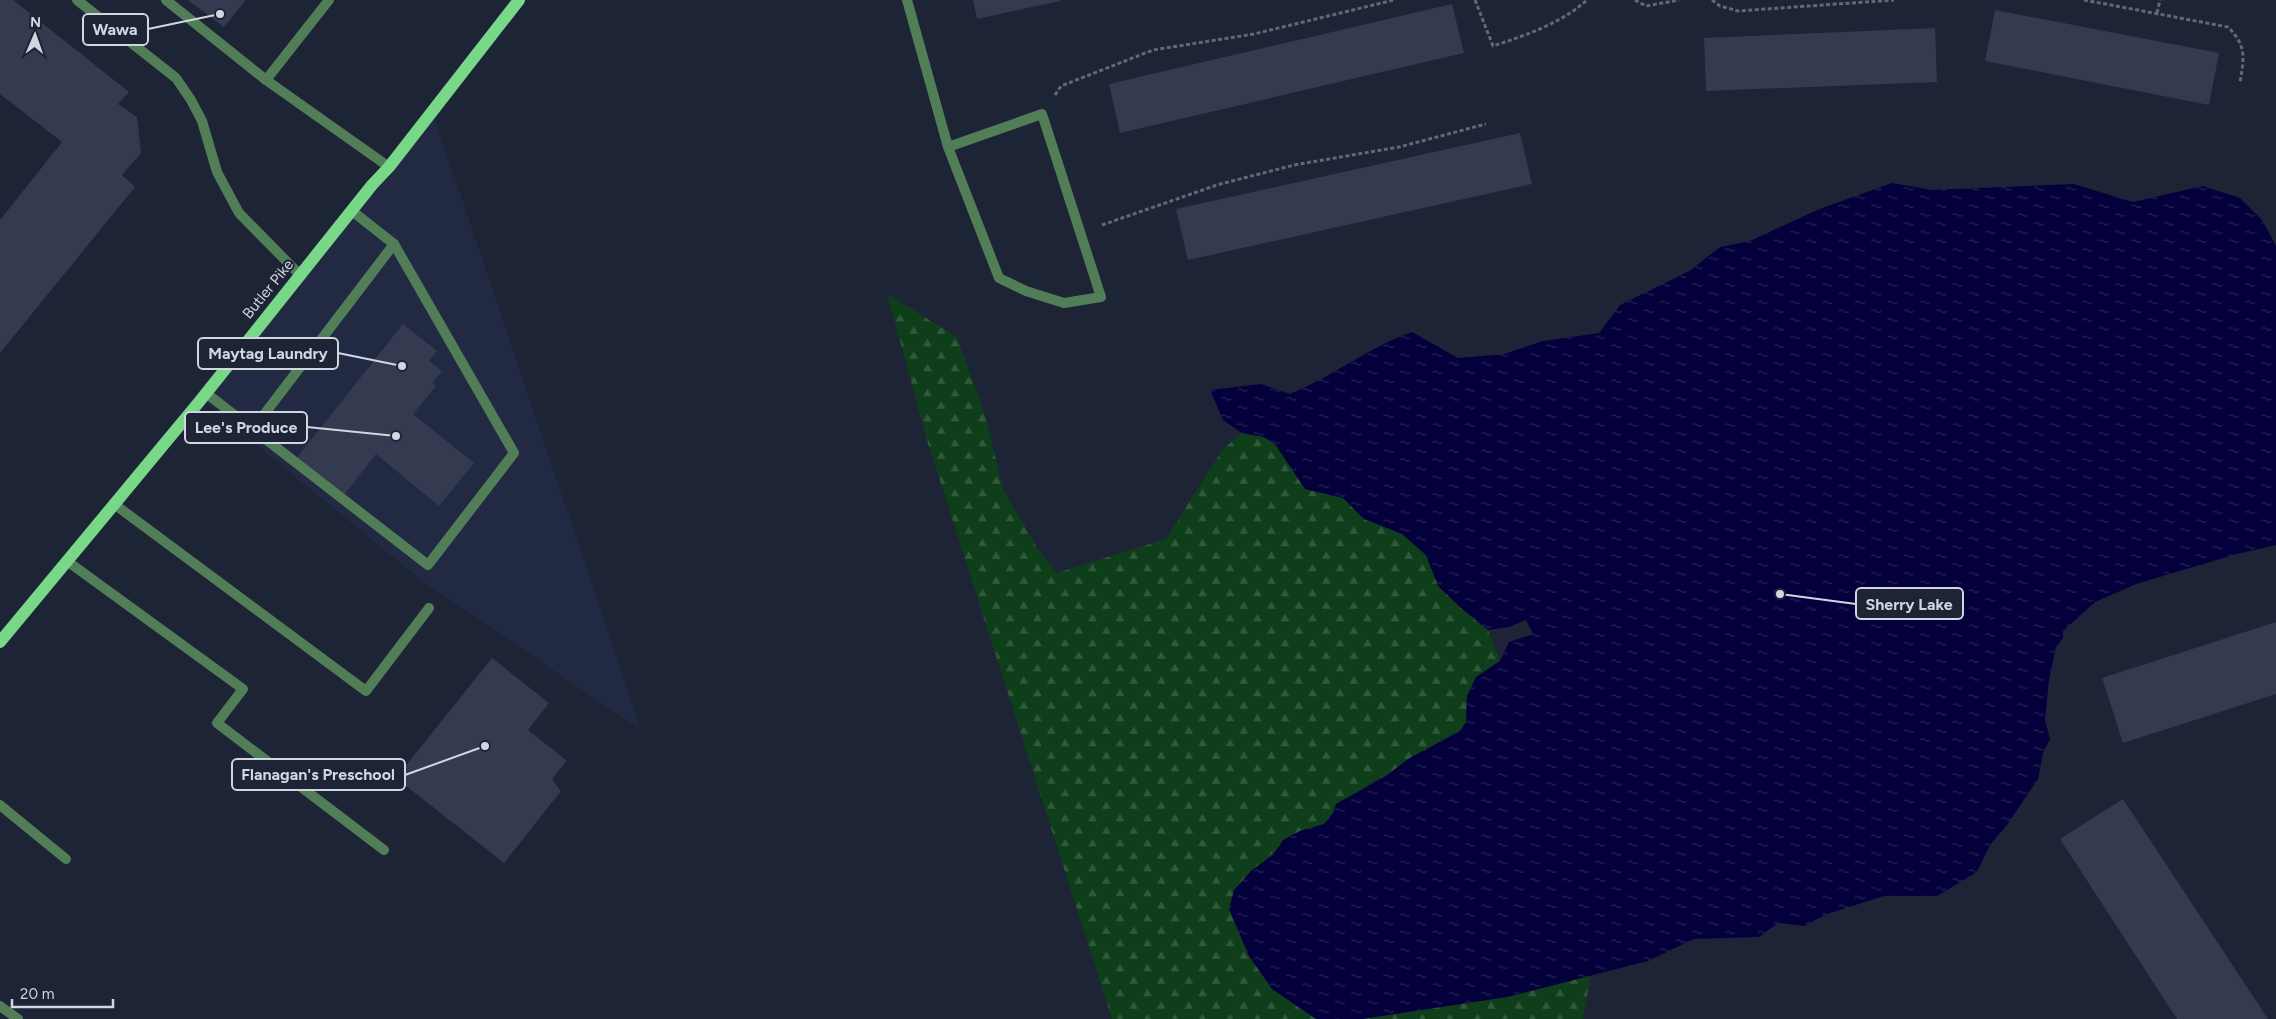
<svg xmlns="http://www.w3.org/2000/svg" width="2276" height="1019" font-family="Figtree,sans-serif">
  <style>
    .built { fill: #222a43 }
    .forest { fill: url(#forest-firs) }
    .water { fill: url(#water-ripples) }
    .building { fill: #343a4f }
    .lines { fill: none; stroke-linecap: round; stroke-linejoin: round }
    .path { stroke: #616877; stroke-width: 3; stroke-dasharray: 4 2.5; stroke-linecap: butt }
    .service { stroke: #517e57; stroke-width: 10 }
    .minor { stroke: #517e57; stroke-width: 10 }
    .primary { stroke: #78d887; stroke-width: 12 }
    .labels { text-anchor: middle; stroke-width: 4; stroke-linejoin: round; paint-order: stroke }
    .street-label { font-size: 15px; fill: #d1d6e2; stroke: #1d2436 }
    .leader { fill: none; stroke: #d1d6e2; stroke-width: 2 }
    .callout-dot { fill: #d1d6e2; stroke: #1d2436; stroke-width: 2 }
    .callout { fill: #1d2436; stroke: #d1d6e2; stroke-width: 2 }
    .callout-label { font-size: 16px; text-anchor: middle; font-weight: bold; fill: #d1d6e2 }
  </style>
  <defs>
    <pattern id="forest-firs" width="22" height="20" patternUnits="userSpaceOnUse" patternTransform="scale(1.25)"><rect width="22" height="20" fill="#0f3e1a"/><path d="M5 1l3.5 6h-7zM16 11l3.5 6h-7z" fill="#31593b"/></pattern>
    <pattern id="water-ripples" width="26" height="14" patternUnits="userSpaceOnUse" patternTransform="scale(1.25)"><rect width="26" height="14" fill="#04003b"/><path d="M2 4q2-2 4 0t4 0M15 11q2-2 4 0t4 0" fill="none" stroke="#282457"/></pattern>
  </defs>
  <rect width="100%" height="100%" fill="#1d2436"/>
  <polygon class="built" points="432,110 641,730 422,581 201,399"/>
  <g class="forest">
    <polygon points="887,294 957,337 986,418 1003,489 1037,548 1057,573 1166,539 1223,449 1242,433 1264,437 1275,444 1305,489 1343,498 1364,519 1402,534 1426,555 1438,586 1461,608 1488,630 1500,661 1476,677 1467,696 1466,722 1460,731 1408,759 1386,776 1375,780 1353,796 1324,824 1300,831 1283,840 1279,849 1266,858 1229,909 1249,956 1272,989 1316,1019 1112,1019 928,443"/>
    <polygon points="1591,974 1583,1019 1362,1019 1507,997"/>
  </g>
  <path class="water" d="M1892,183L1932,190L2074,184L2133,202L2203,186L2240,198L2262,220L2276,246V545L2237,554L2136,584L2095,602L2063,631V638L2056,647L2049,680L2045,720L2050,739L2043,753L2038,779L2007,825L1990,845L1977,872L1937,896H1884L1827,914L1804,926L1778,923L1759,937L1694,939L1648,961L1507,997L1362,1019H1316L1272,989L1249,956L1229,909L1234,890L1252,870L1273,855L1283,840L1300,831L1324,824L1333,813L1336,804L1386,776L1408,759L1460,731L1466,722L1467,696L1476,677L1500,661L1509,642L1533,634L1526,620L1509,627L1488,630L1461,608L1438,586L1426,555L1402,534L1364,519L1343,498L1305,489L1275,444L1264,437L1242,433L1223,420L1210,390L1261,384L1290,394C1332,377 1369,347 1412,332L1458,358L1504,354L1543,341L1599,333L1620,305L1691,270L1720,247L1750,241L1817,210Z"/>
  <g class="building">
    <polygon points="0,0 13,0 129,92 118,104 137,117 141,153 122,175 135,187 0,353 0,220 62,142 0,94"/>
    <polygon points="188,0 246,0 224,27"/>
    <polygon points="973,0 1060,0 1060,1 977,19"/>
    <polygon points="1452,4 1464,53 1120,133 1109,84"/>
    <polygon points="1995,10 2219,53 2209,105 1985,61"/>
    <polygon points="1935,28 1937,82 1706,91 1704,38"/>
    <polygon points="1520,133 1532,184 1188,260 1176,209"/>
    <polygon points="403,324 437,351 429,361 442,371 432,383 436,386 413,414 474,463 439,506 376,454 344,495 296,459"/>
    <polygon points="2276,622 2276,694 2123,743 2102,678"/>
    <polygon points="492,658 549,703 528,730 567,761 552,779 561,791 504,863 396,778"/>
    <polygon points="2123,799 2268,1019 2177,1019 2060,839"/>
  </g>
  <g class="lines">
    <g class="path">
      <path d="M1475,0L1493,46C1526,35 1560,24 1587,0"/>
      <polyline points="1635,0 1646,6 1679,0"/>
      <polyline points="1712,0 1720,6 1738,11 1894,0"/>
      <path d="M2084,0L2228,27C2247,46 2244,58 2240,83"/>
      <polyline points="2157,13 2160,0"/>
      <polyline points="1055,95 1061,86 1153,50 1254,34 1394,0"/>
      <polyline points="1102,225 1217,185 1294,165 1399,147 1486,124"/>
    </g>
    <g class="service">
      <polyline points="77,0 176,78 191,100 202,121 217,172 239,213 300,275"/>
      <polyline points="166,0 266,80 389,167"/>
      <polyline points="907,0 948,147 999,278 1026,291 1064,303 1101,297 1042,114 948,147"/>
      <polyline points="266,80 329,0"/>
      <polyline points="206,393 428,565 514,453 394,244 352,211"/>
      <polyline points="253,429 394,244"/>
      <polyline points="114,504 366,691 429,608"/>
      <polyline points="67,561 243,689 217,723 384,850"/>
      <polyline points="0,805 66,859"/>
    </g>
    <polyline class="minor" points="0,1006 18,1019"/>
    <polyline class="primary" points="0,642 199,402 372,185 389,167 519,0"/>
  </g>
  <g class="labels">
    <g class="street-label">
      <text transform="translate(268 289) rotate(-51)" y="5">Butler Pike</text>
    </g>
  </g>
  <path class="leader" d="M220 14L148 29M402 366L338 353M396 436L307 427M1780 594L1856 604M485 746L405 775"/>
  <g class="callout-dot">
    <circle cx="220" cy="14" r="5"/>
    <circle cx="402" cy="366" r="5"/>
    <circle cx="396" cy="436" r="5"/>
    <circle cx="1780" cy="594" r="5"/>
    <circle cx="485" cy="746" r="5"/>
  </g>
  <g class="callout">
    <rect x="83" y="14" width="65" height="31" rx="5"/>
    <rect x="198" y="338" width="140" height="31" rx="5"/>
    <rect x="185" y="412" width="122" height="31" rx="5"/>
    <rect x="1856" y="588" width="107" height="31" rx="5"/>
    <rect x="232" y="759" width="173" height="31" rx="5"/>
  </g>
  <g class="callout-label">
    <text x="115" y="35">Wawa</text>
    <text x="268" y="359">Maytag Laundry</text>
    <text x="246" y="433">Lee's Produce</text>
    <text x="1909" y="610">Sherry Lake</text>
    <text x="318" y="780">Flanagan's Preschool</text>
  </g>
  <g transform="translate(35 35) rotate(2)" stroke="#1d2436" stroke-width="4" paint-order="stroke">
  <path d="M0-4L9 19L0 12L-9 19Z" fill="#d1d6e2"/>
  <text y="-8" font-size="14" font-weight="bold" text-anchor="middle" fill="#d1d6e2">N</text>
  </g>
  <path d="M12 999v8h101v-8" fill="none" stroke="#d1d6e2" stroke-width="2.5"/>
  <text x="20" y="999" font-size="15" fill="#d1d6e2" stroke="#1d2436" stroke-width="4" paint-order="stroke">20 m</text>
</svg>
